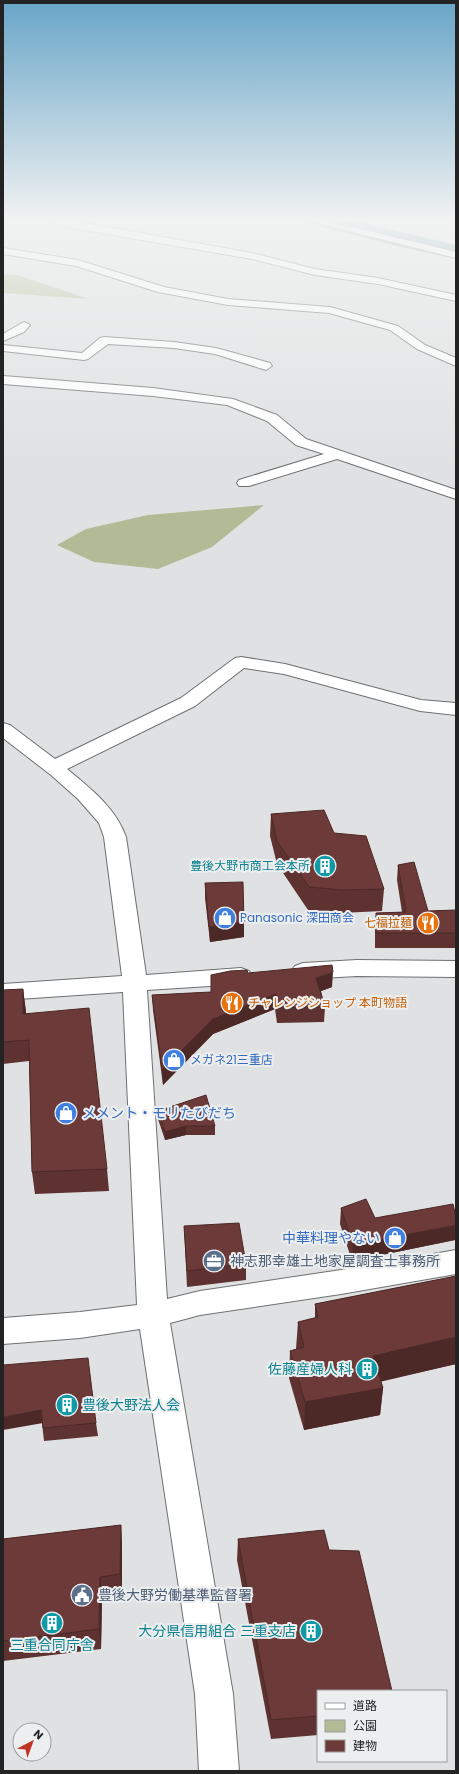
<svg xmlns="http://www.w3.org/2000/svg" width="459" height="1774" font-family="Poppins,'Noto Sans JP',sans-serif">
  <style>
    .green { fill: #b1bb96 }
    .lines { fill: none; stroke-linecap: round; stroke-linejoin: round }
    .river { fill: #498f97; fill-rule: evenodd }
    .minor-casing { stroke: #6e7072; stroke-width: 2 }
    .minor { fill: #fff; fill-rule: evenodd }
    .wall { fill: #5d3230 }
    .shaded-wall { fill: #4c2927 }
    .building { fill: #6c3a38; stroke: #4c2927 }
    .labels { text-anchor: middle; stroke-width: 4; stroke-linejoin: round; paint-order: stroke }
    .culture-label { font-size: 12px; fill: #0d838f; stroke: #eceeef; text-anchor: end }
    .shop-label { font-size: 12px; fill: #366cbe; stroke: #eceeef; text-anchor: start }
    .food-label { font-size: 12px; fill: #c56008; stroke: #eceeef; text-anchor: end }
    .near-shop-label { font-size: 14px; fill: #366cbe; stroke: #eceeef; text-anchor: start }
    .near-service-label { font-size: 14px; fill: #4e5e75; stroke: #eceeef; text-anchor: start }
    .near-culture-label { font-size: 14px; fill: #0d838f; stroke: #eceeef; text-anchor: end }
  </style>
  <rect width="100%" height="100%" fill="#dfe1e2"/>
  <g class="green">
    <polygon points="3,274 17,275 89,299 3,293"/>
    <polygon points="264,505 212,547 158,569 94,562 57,545 86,529 148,515"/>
  </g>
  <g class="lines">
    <polygon class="river" points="305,218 342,218 456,245 456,259 388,244 308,223"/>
    <g class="minor-casing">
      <g id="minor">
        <polygon points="42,218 57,218 252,253 315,269 378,278 456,295 456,301 378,284 315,275 252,259 72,228"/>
        <polygon points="298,218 314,218 456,252 456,258"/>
        <polygon points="3,248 78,260 164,287 228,299 330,307 398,326 425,345 456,358 456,366 417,349 390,330 329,313 228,305 158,292 76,266 3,254"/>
        <polygon points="24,322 30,325 24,332 3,341 3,334"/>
        <polygon points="104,337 174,342 216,348 270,363 272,366 266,370 215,354 174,348 108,344 88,359 84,360 3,351 3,345 82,353 100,338"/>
        <polygon points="3,376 153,388 233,399 277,415 306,439 456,490 456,499 337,459 249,486 239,486 237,483 239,480 324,454 296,445 267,421 227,405 153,396 3,384"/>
        <path d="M241,657L285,664L421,700L456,703V715L420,711L284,674L244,668L195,706L67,769C90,788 116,808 126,837L146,975L241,968L249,971L253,976L249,981L241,984L147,990L167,1299L200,1291L341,1270L456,1250V1274L341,1294L200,1315L170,1323L233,1694L239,1771H199L195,1694L140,1329L80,1338L3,1344V1318L80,1312L137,1305L123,992L3,1000V984L122,976L104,837L99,823L78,799L51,775L3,738V723L10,725L55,759L181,698L235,658Z"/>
        <polygon points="357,960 456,961 456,977 357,976 303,979 295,976 291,971 295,966 303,963"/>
      </g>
    </g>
    <use href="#minor" class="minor"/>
  </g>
  <g class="wall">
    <polygon points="271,814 334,833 384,889 382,911 341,913 308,910 277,864 270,836"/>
    <polygon points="398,865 428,911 456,910 456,948 375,948 375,928 376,913 402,912 397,880"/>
    <polygon points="205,883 244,922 244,937 210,942 205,898"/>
    <polygon points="248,973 332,987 321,991 325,1007 324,1022 277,1023 275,1009 213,1034 163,1085 153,1010 152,995 211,992 211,975"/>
    <polygon points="23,989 26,1014 107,1169 109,1191 35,1194 32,1172 29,1061 3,1064 3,990"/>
    <polygon points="158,1111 215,1126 215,1135 186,1135 165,1140 158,1119"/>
    <polygon points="341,1208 375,1218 455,1240 352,1261 340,1224"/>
    <polygon points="184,1226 246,1264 246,1280 187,1287"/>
    <polygon points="456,1276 456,1364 381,1381 383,1388 380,1415 304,1430 289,1378 290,1351 296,1349 298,1322 315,1318 315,1304"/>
    <polygon points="3,1365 96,1423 98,1436 44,1441 42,1423"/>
    <polygon points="121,1525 122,1545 122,1594 102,1597 101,1649 3,1661 3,1539"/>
    <polygon points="238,1539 318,1691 318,1735 271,1739 237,1560"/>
  </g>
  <g class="shaded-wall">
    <polygon points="244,922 244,937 210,942 209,927"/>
    <polygon points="333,972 332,987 316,993 316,978"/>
    <polygon points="23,989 26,1011 25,1036 23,1014"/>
    <polygon points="276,994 275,1009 213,1034 163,1085 162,1070 213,1019"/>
    <polygon points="186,1126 186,1135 165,1140 165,1132"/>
    <polygon points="456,1225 456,1234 455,1240 352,1261 353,1245"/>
    <polygon points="456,1337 456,1364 371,1384 373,1356"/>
    <polygon points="383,1388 380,1415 304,1430 305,1402"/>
    <polygon points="41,1410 43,1423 3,1430 3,1417"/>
    <polygon points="121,1525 122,1545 122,1594 120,1574"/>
    <polygon points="100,1577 102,1597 101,1649 99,1629"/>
  </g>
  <g class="building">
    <polygon points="324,810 334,833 366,836 384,889 342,890 309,887 277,841 271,814"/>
    <polygon points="414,862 428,911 456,910 456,933 376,933 376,913 406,912 398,865"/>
    <polygon points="243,882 244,922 209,927 205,883"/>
    <polygon points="332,965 333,972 316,978 325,1007 278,1008 276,994 213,1019 162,1070 152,995 211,992 211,975 230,971 247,970 248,973"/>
    <polygon points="23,989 23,1014 89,1008 107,1169 32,1172 29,1040 3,1042 3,990"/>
    <polygon points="206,1095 215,1126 186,1126 165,1132 158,1111"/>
    <polygon points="366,1199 375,1218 453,1204 456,1217 456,1225 353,1245 341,1208"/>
    <polygon points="239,1223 246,1264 187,1271 184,1226"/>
    <polygon points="456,1276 456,1337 373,1356 383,1388 305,1402 290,1351 304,1347 298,1322 318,1317 315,1304"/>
    <polygon points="88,1358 96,1423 43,1428 41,1410 3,1417 3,1365"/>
    <polygon points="121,1525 120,1574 100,1577 99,1629 3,1641 3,1539"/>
    <polygon points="324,1530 329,1550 359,1551 392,1691 318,1691 318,1716 271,1720 238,1539"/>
  </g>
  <linearGradient id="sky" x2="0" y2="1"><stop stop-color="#68a5c8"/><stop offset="0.47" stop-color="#f1f2f2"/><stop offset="1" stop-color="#f1f2f2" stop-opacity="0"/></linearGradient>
  <rect width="459" height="467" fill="url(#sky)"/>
  <defs>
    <g id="building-disc" transform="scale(1.15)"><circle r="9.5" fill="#0f9aa8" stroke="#eceeef"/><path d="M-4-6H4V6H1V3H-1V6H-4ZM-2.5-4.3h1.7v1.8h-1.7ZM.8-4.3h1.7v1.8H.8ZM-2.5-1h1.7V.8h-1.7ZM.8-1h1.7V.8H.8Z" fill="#fff"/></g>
    <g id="shop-disc" transform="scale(1.15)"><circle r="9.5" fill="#3f7fe0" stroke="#eceeef"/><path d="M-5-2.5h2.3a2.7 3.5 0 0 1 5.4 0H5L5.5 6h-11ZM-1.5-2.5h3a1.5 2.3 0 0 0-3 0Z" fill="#fff"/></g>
    <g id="restaurant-disc" transform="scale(1.15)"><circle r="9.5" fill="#e8710a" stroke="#eceeef"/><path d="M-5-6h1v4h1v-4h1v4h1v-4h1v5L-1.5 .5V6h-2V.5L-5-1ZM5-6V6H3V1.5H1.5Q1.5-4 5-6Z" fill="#fff"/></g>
    <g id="office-disc" transform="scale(1.15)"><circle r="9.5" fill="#5c6f8a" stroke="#eceeef"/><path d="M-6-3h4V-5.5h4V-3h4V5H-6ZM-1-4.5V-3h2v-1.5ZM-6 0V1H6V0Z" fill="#fff"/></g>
    <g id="civic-disc" transform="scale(1.15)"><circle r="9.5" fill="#5c6f8a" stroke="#eceeef"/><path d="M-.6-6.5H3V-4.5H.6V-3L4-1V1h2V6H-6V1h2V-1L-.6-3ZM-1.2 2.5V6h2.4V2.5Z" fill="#fff"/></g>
  </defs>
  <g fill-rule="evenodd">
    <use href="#building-disc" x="325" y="866"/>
    <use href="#shop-disc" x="225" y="918"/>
    <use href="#restaurant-disc" x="428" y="923"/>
    <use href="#restaurant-disc" x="232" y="1003"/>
    <use href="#shop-disc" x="174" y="1060"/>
    <use href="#shop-disc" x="66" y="1113"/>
    <use href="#shop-disc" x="395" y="1238"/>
    <use href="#office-disc" x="214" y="1261"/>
    <use href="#building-disc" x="367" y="1369"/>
    <use href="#building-disc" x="67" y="1405"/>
    <use href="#civic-disc" x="82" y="1595"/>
    <use href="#building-disc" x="52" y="1623"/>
    <use href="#building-disc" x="311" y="1631"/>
  </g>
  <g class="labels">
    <g class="culture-label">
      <text x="310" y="870">豊後大野市商工会本所</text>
    </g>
    <g class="shop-label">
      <text x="240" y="922">Panasonic 深田商会</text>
      <text x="190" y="1064">メガネ21三重店</text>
    </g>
    <g class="food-label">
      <text x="412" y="927">七福拉麺</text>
      <text x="248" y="1007" text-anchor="start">チャレンジショップ 本町物語</text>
    </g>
    <g class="near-shop-label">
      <text x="82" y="1118">メメント・モリたびだち</text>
      <text x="380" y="1243" text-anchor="end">中華料理やない</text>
    </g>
    <g class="near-service-label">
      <text x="230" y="1266">神志那幸雄土地家屋調査士事務所</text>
      <text x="98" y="1600">豊後大野労働基準監督署</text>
    </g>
    <g class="near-culture-label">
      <text x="352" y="1374">佐藤産婦人科</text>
      <text x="82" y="1410" text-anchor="start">豊後大野法人会</text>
      <text x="296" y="1636">大分県信用組合 三重支店</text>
      <text x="52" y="1650" text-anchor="middle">三重合同庁舎</text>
    </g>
  </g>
  <rect width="459" height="1774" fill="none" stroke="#232324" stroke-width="8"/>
  <rect x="317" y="1690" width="130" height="72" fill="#eceeef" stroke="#9c9d9e"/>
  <rect x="325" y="1703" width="20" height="6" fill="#ffffff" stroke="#9c9d9e"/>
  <text x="353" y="1710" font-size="12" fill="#232324">道路</text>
  <rect x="325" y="1720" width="20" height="12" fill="#b1bb96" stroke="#9c9d9e"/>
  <text x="353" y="1730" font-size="12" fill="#232324">公園</text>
  <rect x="325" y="1740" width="20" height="12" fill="#6c3a38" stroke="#9c9d9e"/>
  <text x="353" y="1750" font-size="12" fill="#232324">建物</text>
  <g transform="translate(32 1742) rotate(41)"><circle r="19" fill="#eceeef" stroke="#9c9d9e"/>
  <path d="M0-3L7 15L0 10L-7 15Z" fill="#c03424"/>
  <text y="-6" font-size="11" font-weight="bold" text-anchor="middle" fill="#232324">N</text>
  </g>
</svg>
